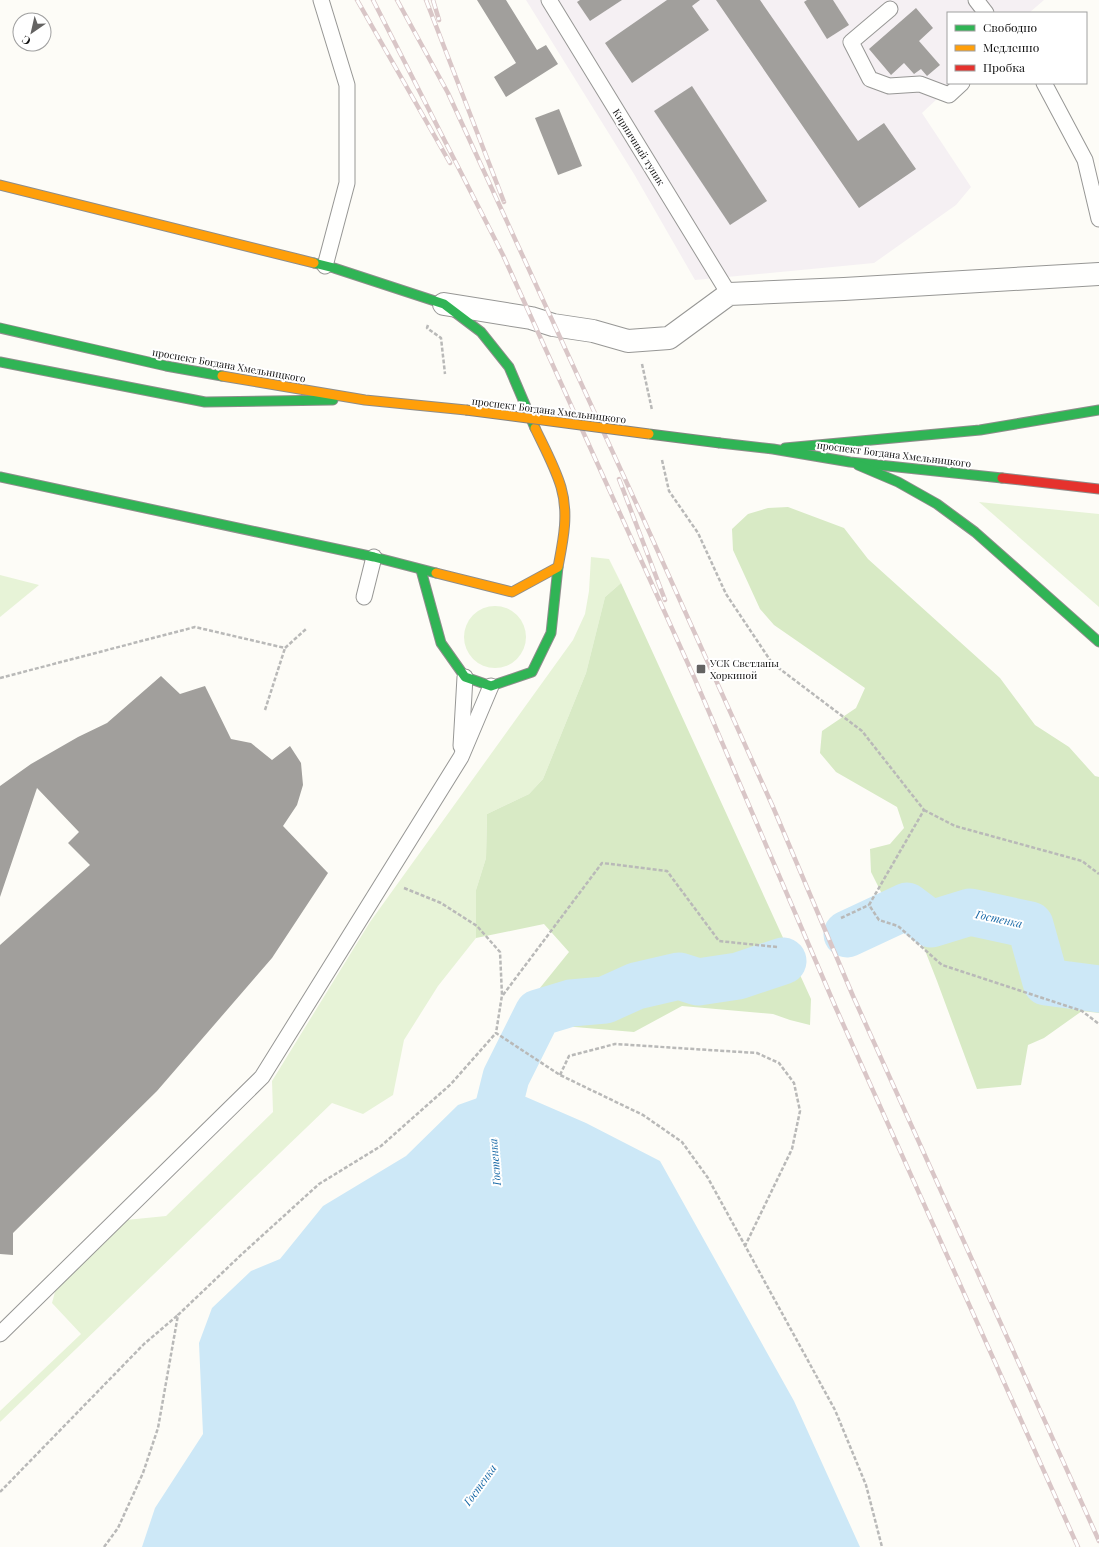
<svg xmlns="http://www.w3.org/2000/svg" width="1099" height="1547" font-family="'Playfair Display',serif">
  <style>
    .industrial { fill: #f5f0f3 }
    .green { fill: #e7f3d7 }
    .forest { fill: #d8eac5 }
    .water { fill: #cde8f7 }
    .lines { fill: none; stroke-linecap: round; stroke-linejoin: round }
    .river { stroke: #cde8f7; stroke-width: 47 }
    .building { fill: #a19f9c }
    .lane-casing { stroke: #979795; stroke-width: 17 }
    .street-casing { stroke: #979795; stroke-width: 24 }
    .fast-casing { stroke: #8e8d8b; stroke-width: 11 }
    .slow-casing { stroke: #8e8d8b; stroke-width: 11 }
    .jam-casing { stroke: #8e8d8b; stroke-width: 11 }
    .path { stroke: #b9b9b8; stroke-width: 2.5; stroke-dasharray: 4 2; stroke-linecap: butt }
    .lane { stroke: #fffffe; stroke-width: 15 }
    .street { stroke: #fffffe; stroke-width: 22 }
    .fast { stroke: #30b455; stroke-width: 9 }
    .slow { stroke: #ff9f0a; stroke-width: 9 }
    .jam { stroke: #e5322d; stroke-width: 9 }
    .rail-casing { stroke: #d9c6c7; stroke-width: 4.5 }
    .rail { stroke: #fff; stroke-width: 3; stroke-dasharray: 9; stroke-linecap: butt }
    .fast-bridge-casing { stroke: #858482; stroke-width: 11; stroke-linecap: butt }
    .slow-bridge-casing { stroke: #858482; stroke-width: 11; stroke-linecap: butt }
    .fast-bridge { stroke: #30b455; stroke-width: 9 }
    .slow-bridge { stroke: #ff9f0a; stroke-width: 9 }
    .poi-dot { fill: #646362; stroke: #fff; stroke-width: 1.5 }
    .labels { text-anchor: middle; stroke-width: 4; stroke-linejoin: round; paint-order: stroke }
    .street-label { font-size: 10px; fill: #111; stroke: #fff }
    .poi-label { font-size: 10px; fill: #111; stroke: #fff; text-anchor: start }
    .water-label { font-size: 11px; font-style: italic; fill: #1768a6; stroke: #fff }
  </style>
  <rect width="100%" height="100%" fill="#fdfcf7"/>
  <polygon class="industrial" points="526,0 1044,0 1029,13 948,13 948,83 954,83 922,113 971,187 956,205 874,263 695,280 634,174"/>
  <g class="green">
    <polygon points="979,502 1099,514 1099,607"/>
    <polygon points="591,557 609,559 621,583 605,597 586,673 543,779 529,794 487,814 486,858 476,890 476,938 438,986 404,1040 393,1095 363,1114 332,1103 0,1422 0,1411 81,1334 52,1303 56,1288 126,1220 166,1216 273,1112 272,1081 370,922 573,640 585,614 589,591"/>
    <polygon points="0,575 39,585 0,617"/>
    <circle cx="495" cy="637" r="31"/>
  </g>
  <g class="forest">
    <polygon points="788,507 844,528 868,559 1000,678 1035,725 1069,747 1095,776 1099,777 1099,1013 1082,1011 1044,1038 1028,1045 1021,1085 977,1089 937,981 913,920 881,892 871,872 870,849 890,844 904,828 897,807 836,772 820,753 822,731 856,708 865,688 774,625 760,609 733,550 732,529 748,514 768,508"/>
    <polygon points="621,583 811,999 810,1025 790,1020 773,1014 682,1006 634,1032 563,1026 531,999 569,952 544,924 476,938 476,890 486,858 487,814 529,794 543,779 586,673 605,597"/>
  </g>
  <polygon class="water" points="497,1091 526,1097 586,1123 660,1161 794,1401 860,1547 142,1547 155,1508 203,1434 199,1343 212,1308 251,1271 280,1259 323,1206 406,1156 458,1105"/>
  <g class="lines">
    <g class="river">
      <polyline points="847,934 907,906 931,924 970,912 1030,925 1046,982 1099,989"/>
      <polyline points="494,1155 492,1133 506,1077 538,1013 571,1003 605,1000 636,986 679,976 698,982 738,976 783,961"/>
    </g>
  </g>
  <g class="building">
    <polygon points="477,0 506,0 537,50 546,45 558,64 506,97 494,77 516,63"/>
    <polygon points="580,0 622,0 590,21 577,2"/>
    <polygon points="667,0 700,0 692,6 709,30 632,83 605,43"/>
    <polygon points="716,0 760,0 858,141 884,123 916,169 859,208"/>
    <polygon points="807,0 833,0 849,25 827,39 804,2"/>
    <polygon points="916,8 933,28 919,41 940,65 927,76 921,69 914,74 904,63 891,75 869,49"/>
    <polygon points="692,86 767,201 730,225 654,111"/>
    <polygon points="559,109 582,166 558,175 535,118"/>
    <polygon points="161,676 180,694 205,686 231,739 251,743 272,760 290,746 301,763 303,785 297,805 283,826 328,873 272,958 157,1091 13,1233 13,1255 0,1254 0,945 90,865 68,843 79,832 37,788 0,897 0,786 31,764 78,737 107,723"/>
  </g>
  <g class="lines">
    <g class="lane-casing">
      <g id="lane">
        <polyline points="321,0 347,85 347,183 325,266"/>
        <polyline points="549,0 729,294"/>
        <polyline points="976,0 986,13"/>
        <polyline points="890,9 851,42 870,79 889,86 920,84 949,95 962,83"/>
        <polyline points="1044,83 1085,160 1099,219"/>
        <polyline points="364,597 374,557"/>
        <polyline points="461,746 465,677"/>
        <polyline points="0,1334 262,1077 461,757 491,686"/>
      </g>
    </g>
    <g class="street-casing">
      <polyline id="street" points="444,304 531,318 553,325 593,331 628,341 669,338 729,294 844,289 1099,274"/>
    </g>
    <g class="fast-casing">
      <g id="fast">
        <polyline points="314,263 334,268 444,304 481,332 509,367 535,428"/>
        <polyline points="0,328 166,366 222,376"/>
        <polyline points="0,362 205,402 333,400"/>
        <polyline points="720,443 773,449 850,462 1002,478"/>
        <polyline points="785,448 980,430 1099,410"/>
        <polyline points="858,465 898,482 937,504 975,532 1099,642"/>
        <polyline points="0,477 374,557 436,573"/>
        <polyline points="421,570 441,643 465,677 491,686 532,672 551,633 558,567"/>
      </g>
    </g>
    <g class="slow-casing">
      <g id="slow">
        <polyline points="0,185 314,263"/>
        <polyline points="222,376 365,400 466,410"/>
        <path d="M436,573L512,592L558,567C563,541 569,514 561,487C555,467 544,447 535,428"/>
      </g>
    </g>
    <g class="jam-casing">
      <polyline id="jam" points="1002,478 1099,489"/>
    </g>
    <g class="path">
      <polyline points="428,325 427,328 441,338 445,374"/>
      <polyline points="642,364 652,410"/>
      <polyline points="662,460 669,491 698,533 726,594 772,663 862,731 924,810 869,905 879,920 898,926 942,965 1082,1011 1099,1024"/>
      <polyline points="0,678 195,627 285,648 306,629"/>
      <polyline points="265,710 285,648"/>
      <polyline points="924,810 955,826 1082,861 1099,874"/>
      <polyline points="404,888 441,903 477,926 500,952 502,995 496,1033 560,1075 643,1115 682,1142 708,1178 835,1410 866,1485 882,1547"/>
      <polyline points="841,918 869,905"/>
      <polyline points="503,995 602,863 667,871 719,941 777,947"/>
      <polyline points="560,1075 569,1056 615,1044 757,1053 779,1063 794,1083 800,1111 792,1149 745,1246"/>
      <polyline points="0,1492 144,1344 178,1315"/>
      <polyline points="104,1547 118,1528 143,1473 158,1428 178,1315 242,1254 319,1184 381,1146 451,1084 496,1033"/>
    </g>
    <use href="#lane" class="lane"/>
    <use href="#street" class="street"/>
    <use href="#fast" class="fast"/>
    <use href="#slow" class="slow"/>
    <use href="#jam" class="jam"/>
    <g class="rail-casing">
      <g id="rail">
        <polyline points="357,0 450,163"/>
        <polyline points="373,0 503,255 694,677 835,1006 1078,1547"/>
        <polyline points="397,0 448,93 642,516 773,807 853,996 1099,1541"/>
        <polyline points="426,0 504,202"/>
        <polyline points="433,0 439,20"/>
        <polyline points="619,479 665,600"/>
      </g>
    </g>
    <use href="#rail" class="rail"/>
    <g class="fast-bridge-casing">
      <polyline id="fast-bridge" points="649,434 720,443"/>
    </g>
    <g class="slow-bridge-casing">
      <polyline id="slow-bridge" points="466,410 649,434"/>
    </g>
    <use href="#fast-bridge" class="fast-bridge"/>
    <use href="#slow-bridge" class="slow-bridge"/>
  </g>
  <rect class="poi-dot" x="696" y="664" width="10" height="10" rx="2"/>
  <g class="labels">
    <g class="street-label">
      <text transform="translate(639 147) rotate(58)" y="4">Кирпичный тупик</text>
      <text transform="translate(229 365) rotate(10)" y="4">проспект Богдана Хмельницкого</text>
      <text transform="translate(549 410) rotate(7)" y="4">проспект Богдана Хмельницкого</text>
      <text transform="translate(894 454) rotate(7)" y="4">проспект Богдана Хмельницкого</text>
    </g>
    <g class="poi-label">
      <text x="710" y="667">УСК Светланы<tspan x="710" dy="12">Хоркиной</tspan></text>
    </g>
    <g class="water-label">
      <text transform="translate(999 919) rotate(12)" y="4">Гостенка</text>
      <text transform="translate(495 1162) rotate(-95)" y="4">Гостенка</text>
      <text transform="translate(480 1485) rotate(-54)" y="4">Гостенка</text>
    </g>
  </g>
  <rect x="947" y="12" width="140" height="72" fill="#ffffff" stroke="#a0a0a0"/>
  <rect x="955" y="25" width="20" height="6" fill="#30b455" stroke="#a0a0a0"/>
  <text x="983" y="32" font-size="12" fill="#111111">Свободно</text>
  <rect x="955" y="45" width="20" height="6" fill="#ff9f0a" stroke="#a0a0a0"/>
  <text x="983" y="52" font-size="12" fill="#111111">Медленно</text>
  <rect x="955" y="65" width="20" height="6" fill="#e5322d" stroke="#a0a0a0"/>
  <text x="983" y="72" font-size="12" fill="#111111">Пробка</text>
  <g transform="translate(32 32) rotate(214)"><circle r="19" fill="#ffffff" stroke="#a0a0a0"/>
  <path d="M0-3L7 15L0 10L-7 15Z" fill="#646362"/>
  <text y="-6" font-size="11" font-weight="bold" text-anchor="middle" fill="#111111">С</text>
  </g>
</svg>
